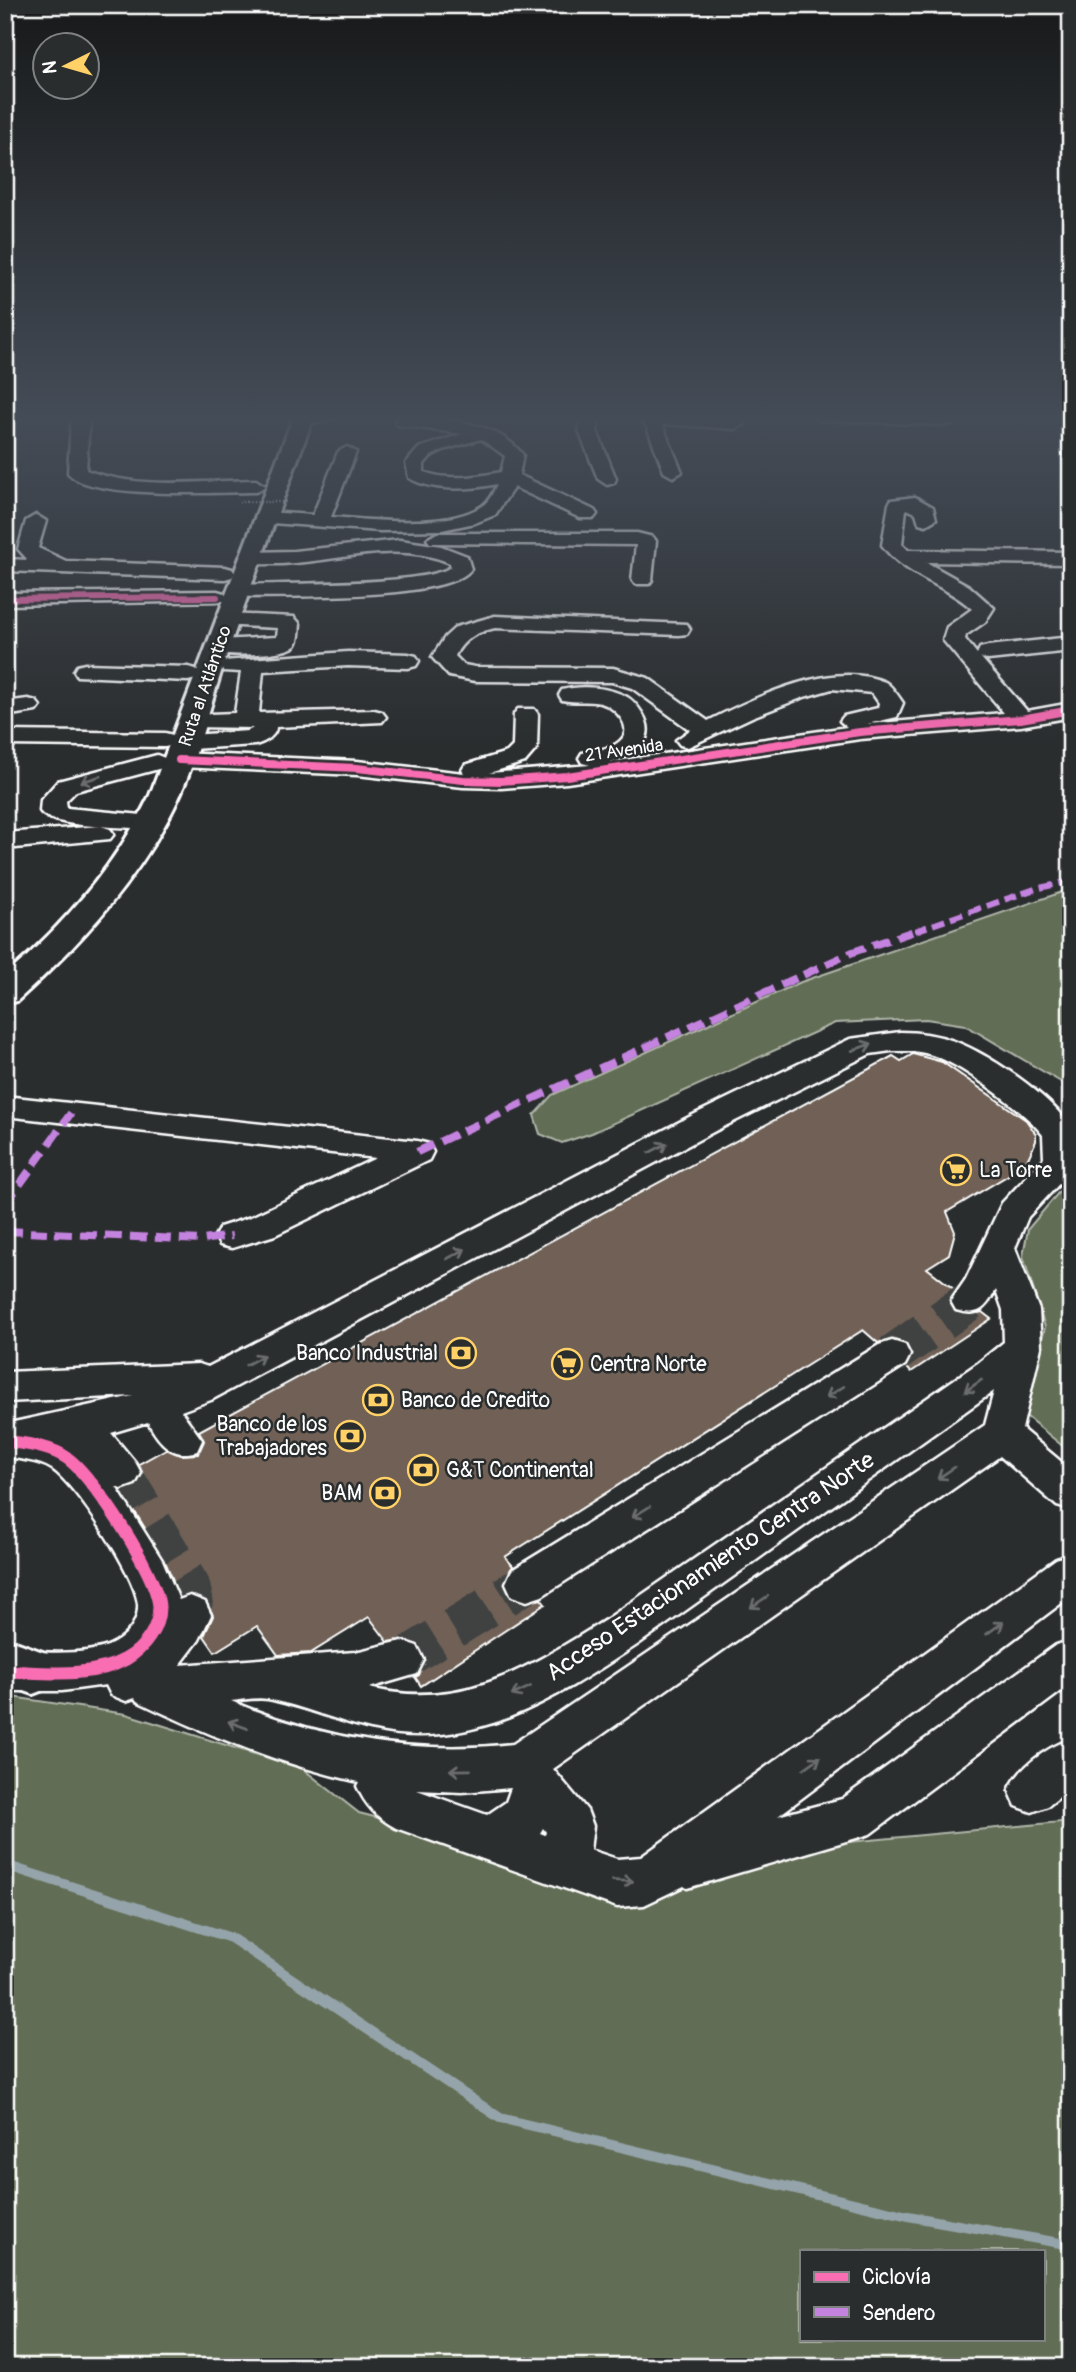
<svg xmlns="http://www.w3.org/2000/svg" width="1076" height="2372" font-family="Pangolin,sans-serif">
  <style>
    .green { fill: #626d54; stroke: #b0b6aa; stroke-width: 2; fill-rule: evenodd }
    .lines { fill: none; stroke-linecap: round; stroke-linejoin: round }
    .stream { stroke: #94a4aa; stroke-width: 10 }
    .building { fill: #6f6155; stroke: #fff; stroke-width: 2 }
    .minor-tunnel { stroke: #3f4243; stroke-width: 40; stroke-dasharray: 40 20; stroke-linecap: butt }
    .minor-casing { stroke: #fff; stroke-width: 5 }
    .highway-casing { stroke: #fff; stroke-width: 6 }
    .minor { fill: #2a2d2e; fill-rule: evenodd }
    .highway { fill: #2a2d2e; fill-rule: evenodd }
    .path-bridge { stroke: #fff; stroke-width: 2.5; stroke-dasharray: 1 2.5; stroke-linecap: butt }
    .quiet-far1 { stroke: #c483df; stroke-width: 6; stroke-dasharray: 13 6; stroke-linecap: butt }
    .quiet { stroke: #c483df; stroke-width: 8; stroke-dasharray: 17 8; stroke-linecap: butt }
    .cycleway-far2-casing { stroke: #2a2d2e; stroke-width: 9 }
    .cycleway-far1-casing { stroke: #2a2d2e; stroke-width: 11 }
    .cycleway-casing { stroke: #2a2d2e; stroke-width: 18 }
    .cycleway-far2 { stroke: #f96db3; stroke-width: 6 }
    .cycleway-far1 { stroke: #f96db3; stroke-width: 8 }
    .cycleway { stroke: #f96db3; stroke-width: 13 }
    .oneway { stroke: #6a6c6d }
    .labels { text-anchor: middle; stroke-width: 5; stroke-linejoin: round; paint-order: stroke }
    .far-street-label { font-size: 18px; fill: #fff; stroke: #2a2d2e }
    .poi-label { font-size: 21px; fill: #fff; stroke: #2a2d2e; text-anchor: start }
    .near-street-label { font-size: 24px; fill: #fff; stroke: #2a2d2e }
  </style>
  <rect width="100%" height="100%" fill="#2a2d2e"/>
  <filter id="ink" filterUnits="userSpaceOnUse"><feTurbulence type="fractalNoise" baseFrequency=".0143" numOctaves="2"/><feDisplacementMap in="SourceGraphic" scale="14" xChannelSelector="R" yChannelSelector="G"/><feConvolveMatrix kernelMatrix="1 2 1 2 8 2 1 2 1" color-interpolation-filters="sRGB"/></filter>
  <g filter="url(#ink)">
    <g class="green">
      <polygon points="1071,889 1071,1088 965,1025 926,1019 835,1023 592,1133 562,1143 540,1134 534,1115 552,1095 801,982"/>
      <polygon points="1068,1181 1071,1184 1071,1453 999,1394 1038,1356 1045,1327 1023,1256 1028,1229"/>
      <path d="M5,1696L126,1714L303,1769L359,1813L433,1832L584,1880L732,1853L1071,1821V2367H5ZM801,2251H1043V2339H801Z"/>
    </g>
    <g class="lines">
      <polyline class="stream" points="5,1865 231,1938 500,2118 908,2216 1071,2245"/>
    </g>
    <polygon class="building" points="913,1054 942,1062 1026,1120 1036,1134 1036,1141 1025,1165 947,1212 955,1232 949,1254 927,1268 955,1290 949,1300 954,1311 970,1315 982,1312 991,1319 911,1372 906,1367 912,1356 907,1344 893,1338 878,1343 863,1330 505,1557 513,1566 504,1582 510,1597 526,1603 541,1599 545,1604 421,1686 415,1677 419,1675 426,1659 419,1645 403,1639 388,1642 369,1617 311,1653 278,1655 257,1626 215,1652 204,1636 213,1616 207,1601 191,1594 180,1597 164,1559 122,1491 137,1485 143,1474 139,1464 166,1449 181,1455 198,1454 204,1441 199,1431 893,1056 901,1061"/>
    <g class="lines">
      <g class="minor-tunnel">
        <polyline points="892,1355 969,1301"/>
        <polyline points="121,1473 190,1586 193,1600 190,1615"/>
        <polyline points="402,1660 527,1583"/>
      </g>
      <g class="minor-casing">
        <g id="minor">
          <path d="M296,415H337C329,423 308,424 297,422L294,418Z"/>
          <polygon points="582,415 600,415 597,431 616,479 614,483 607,485 598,479 579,431"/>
          <polygon points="637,415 736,419 745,424 736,429 662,424 682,472 673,477 664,472 647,427"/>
          <polygon points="812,415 959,415 952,424 946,425 820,420"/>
          <path d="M80,416L89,421L86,470C138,490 202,481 256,480L265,486L256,492C220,492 90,500 68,473L71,421Z"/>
          <path d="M404,416C443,419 497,420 523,455L519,475L594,510L597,514L594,518H580L514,487L495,515L475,523L442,530L380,531L258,522L255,518L265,512L313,515L338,452L347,447L356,452L331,517C372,520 447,529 482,506C490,501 493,492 497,484C470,490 434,492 409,478L406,463L419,448L462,434L398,425L395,421ZM481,439L505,456L501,472C476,477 448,481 424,472V464L431,456L443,450Z"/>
          <path d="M915,497L933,507L936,519L926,525L919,523L916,513L906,509L902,544L908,550L1071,552V564L926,562L969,586L994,608L985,622L966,635L965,639L977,654L980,648L988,646L1071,637V651L988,660L981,658L1027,711L1071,703V717L1021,726L860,739L567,783L501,788L463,787L357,775L179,767L169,763L166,767L76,791L66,801L67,808L142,815L146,820L142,825L133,828C112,826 52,828 40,811L41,800L58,781L157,755L167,759L170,755L179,753L357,761L464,773L462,770L465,765L507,752L513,746L514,714L518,709H534L538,714L537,748L525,762L489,773L590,765L582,763L579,758L582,753C595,750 610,750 620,741C635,728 615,707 601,703C588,700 575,703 562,700L559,695L562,690C582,685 609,687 627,697C634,701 638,707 642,713C659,740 634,756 610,762L847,727L840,721L844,716L878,708L879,703L872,693L832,689L804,697L752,717L688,747L680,745L676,740L690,730L632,688L612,682L475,681L449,676L432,657L445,637L456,627L495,616L687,624L690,629L687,634L679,635L495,628C477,632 463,639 455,656L464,665L475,667L613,668L648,678L708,721C756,697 833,659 885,682C892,686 898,696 903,703L897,717L867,724L1004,713L943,640L947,627L972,609C945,584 904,576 882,545L889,504L891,500Z"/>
          <polygon points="36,515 46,521 38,548 66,561 225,567 232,569 235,573 232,577 225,579 5,571 5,559 28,560 18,549 26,521"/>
          <polygon points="437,533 637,533 653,537 656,541 652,580 649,584 635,584 632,580 636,545 430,543 427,539"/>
          <path d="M400,540L441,546L467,556L471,569C449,601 281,596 238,597L231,595L228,591L231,587L238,585C279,583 424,586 451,567L450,563C395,540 338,562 281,564C269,564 255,565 243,562L240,558L243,554L250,552L294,551Z"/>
          <polygon points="217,591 224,593 227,597 224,601 5,605 5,593"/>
          <path d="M227,614L294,617L300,624C299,630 300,641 295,646C281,656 228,656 211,652L208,647L211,642L219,640L277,637L278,628L219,625L216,620L219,615Z"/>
          <path d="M348,652L408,654L416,656L419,661L416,666L408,668L348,666L263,671L259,713L374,710L382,712L386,717L382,722L276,727C276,736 264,743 255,745L191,749L183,747L179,742L183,737L191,735L248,731L253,728L193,727L185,725L181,720L185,715L235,713L241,672L223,671L220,666L223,661Z"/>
          <polygon points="85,664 188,667 196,669 199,674 196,679 188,681 77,676 74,671 77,666"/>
          <polygon points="28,699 36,701 40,706 36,711 5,716 5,702"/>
          <polygon points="5,731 165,733 173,735 177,740 173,745 165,747 5,745"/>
          <polygon points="101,826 110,829 114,834 110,839 5,849 5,833"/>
          <path d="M900,1032C919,1032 937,1035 954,1041C989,1054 1051,1096 1071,1128V1171L1028,1217L1015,1248L1039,1310L1041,1347L1022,1429L1071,1470V1510L1057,1506L1000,1456L553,1769L587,1810L593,1826L590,1850L617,1859L641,1857L1056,1559L1071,1554V1596L778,1816L842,1799L1056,1645L1071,1640V1684L870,1834L687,1888L684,1886L644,1905L617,1907L396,1828C377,1818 365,1805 357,1786L359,1782C281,1765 208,1735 137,1701L135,1698L126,1701L111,1695L106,1685L62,1691H12L5,1688V1654L12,1651C39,1652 90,1657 114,1643C128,1635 139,1621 138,1604C135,1574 77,1486 52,1469C38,1460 20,1460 5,1456V1424L133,1396L5,1402V1372L199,1364L208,1367L693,1115L850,1039ZM891,1051C903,1051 916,1050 929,1054C959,1062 1024,1110 1043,1135L1044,1158L1002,1203L966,1279L951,1301L956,1310C979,1317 985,1309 996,1290L1003,1310L1004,1342L978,1363L607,1619C529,1667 465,1711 369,1688L417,1674L424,1660L417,1646L402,1641L355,1652L180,1665L199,1640L211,1615L205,1602L190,1596L179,1600L162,1560L116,1487L121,1489L135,1484L141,1473L135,1462L111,1433L148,1422C159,1443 173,1459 197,1451L202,1440L181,1411L211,1400L715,1131L870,1054ZM994,1391L985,1425L513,1744C417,1755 320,1739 231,1701C243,1700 257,1697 268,1699C303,1706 337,1721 371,1729C472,1754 556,1698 637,1645ZM511,1788L506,1802L487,1815L417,1790L462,1792ZM543,1828L546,1832L545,1835L540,1833Z"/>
          <polygon points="5,1096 417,1141 429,1144 433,1152 429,1160 275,1235 232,1248 220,1245 215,1236 220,1227 251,1217 376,1158 5,1116"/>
          <polygon points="892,1341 905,1345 910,1355 905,1365 542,1596 527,1601 512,1596 506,1583 512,1570 879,1345"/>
          <path d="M1071,1739V1788L1048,1806L1032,1812L1016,1806L1009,1790C1020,1766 1046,1748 1071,1739Z"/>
        </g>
      </g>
      <g class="highway-casing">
        <g id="highway">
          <path d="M294,415H314C283,500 251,584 222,669C206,719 194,772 168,819C130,889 76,948 17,1001L5,1004V976C64,925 116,865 150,795Z"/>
          <polygon points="5,1638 51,1655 58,1671 51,1687 33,1694 5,1684"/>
        </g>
      </g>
      <use href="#minor" class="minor"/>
      <use href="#highway" class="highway"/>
      <polyline class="path-bridge" points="239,502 288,502"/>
      <polyline class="quiet-far1" points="915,931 1035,889 1071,881"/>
      <g class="quiet">
        <polyline points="417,1152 853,952 920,929"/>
        <polyline points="5,1205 71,1113"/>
        <polyline points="5,1231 202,1240 232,1236"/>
      </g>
      <g class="cycleway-far2-casing">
        <polyline id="cycleway-far2" points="5,599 217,597"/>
      </g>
      <g class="cycleway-far1-casing">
        <polyline id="cycleway-far1" points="179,760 357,768 463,780 501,781 567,776 860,732 1021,719 1071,710"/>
      </g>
      <g class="cycleway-casing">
        <path id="cycleway" d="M5,1441C25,1444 50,1446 67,1458C93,1476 158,1575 159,1607C159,1628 145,1648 126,1659C91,1679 44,1672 5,1671"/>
      </g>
      <use href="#cycleway-far2" class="cycleway-far2"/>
      <use href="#cycleway-far1" class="cycleway-far1"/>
      <use href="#cycleway" class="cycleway"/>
    </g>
    <defs><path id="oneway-shaft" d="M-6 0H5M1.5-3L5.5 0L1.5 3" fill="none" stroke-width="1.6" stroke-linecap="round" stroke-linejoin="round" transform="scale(1.75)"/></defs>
    <g class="oneway">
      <use href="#oneway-shaft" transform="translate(91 779) rotate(163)"/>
      <use href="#oneway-shaft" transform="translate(862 1047) rotate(-20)"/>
      <use href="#oneway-shaft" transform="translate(658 1148) rotate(-28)"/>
      <use href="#oneway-shaft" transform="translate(456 1254) rotate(-28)"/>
      <use href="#oneway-shaft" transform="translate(255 1360) rotate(-29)"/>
      <use href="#oneway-shaft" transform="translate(973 1386) rotate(145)"/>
      <use href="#oneway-shaft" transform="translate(835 1392) rotate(148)"/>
      <use href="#oneway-shaft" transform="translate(946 1473) rotate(146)"/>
      <use href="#oneway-shaft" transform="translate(641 1512) rotate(148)"/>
      <use href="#oneway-shaft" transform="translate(759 1602) rotate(146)"/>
      <use href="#oneway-shaft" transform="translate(995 1628) rotate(-36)"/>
      <use href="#oneway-shaft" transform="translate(521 1691) rotate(155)"/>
      <use href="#oneway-shaft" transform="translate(238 1725) rotate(-160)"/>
      <use href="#oneway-shaft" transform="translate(812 1763) rotate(-36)"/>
      <use href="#oneway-shaft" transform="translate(460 1770) rotate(179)"/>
      <use href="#oneway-shaft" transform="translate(623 1881) rotate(2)"/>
    </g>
  </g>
  <linearGradient id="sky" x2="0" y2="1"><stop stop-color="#171919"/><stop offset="0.56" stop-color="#444c57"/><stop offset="1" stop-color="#444c57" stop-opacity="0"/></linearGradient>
  <rect width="1076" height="747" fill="url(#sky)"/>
  <defs>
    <g id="supermarket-ring" transform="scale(1.575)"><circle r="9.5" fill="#2a2d2e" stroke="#ffd166" stroke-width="1.5"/><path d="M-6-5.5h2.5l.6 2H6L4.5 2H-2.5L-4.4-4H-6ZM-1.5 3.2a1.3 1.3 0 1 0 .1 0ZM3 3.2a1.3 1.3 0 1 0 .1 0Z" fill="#ffd166"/></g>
    <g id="bank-ring" transform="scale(1.575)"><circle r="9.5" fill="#2a2d2e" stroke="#ffd166" stroke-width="1.5"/><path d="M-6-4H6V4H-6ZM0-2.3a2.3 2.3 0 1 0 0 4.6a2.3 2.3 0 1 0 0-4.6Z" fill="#ffd166"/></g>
  </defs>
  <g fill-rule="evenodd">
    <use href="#supermarket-ring" x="956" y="1170"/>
    <use href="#bank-ring" x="461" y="1353"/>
    <use href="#supermarket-ring" x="567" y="1364"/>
    <use href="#bank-ring" x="378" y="1400"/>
    <use href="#bank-ring" x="350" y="1436"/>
    <use href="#bank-ring" x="423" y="1470"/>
    <use href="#bank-ring" x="385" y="1493"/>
  </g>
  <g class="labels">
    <g class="far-street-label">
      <text transform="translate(205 686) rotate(-71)" y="6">Ruta al Atlántico</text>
      <text transform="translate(624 750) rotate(-8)" y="6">21 Avenida</text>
    </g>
    <g class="poi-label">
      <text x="979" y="1177">La Torre</text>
      <text x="438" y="1360" text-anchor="end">Banco Industrial</text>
      <text x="590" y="1371">Centra Norte</text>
      <text x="401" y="1407">Banco de Credito</text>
      <text x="327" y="1431" text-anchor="end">Banco de los<tspan x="327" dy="24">Trabajadores</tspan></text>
      <text x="446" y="1477">G&amp;T Continental</text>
      <text x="362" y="1500" text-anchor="end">BAM</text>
    </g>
    <g class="near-street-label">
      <text transform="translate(710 1566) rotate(-34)" y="8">Acceso Estacionamiento Centra Norte</text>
    </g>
  </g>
  <rect width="1076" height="2372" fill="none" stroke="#2a2d2e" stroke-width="28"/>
  <rect x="14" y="14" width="1048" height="2344" fill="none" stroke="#fff" stroke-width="2.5" filter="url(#ink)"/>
  <rect x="800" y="2250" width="245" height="91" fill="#2a2d2e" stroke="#7f8182" stroke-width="2"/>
  <rect x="814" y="2272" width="35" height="10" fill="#f96db3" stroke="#7f8182" stroke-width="2"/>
  <text x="862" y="2284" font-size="21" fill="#ffffff">Ciclovía</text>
  <rect x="814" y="2307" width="35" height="10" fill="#c483df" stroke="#7f8182" stroke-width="2"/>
  <text x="862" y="2320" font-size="21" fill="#ffffff">Sendero</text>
  <g transform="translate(66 66) rotate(265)"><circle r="33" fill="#2a2d2e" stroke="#7f8182" stroke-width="2"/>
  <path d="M0-5L12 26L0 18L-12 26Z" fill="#ffd166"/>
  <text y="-10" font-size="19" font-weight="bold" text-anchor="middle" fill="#ffffff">N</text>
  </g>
</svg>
